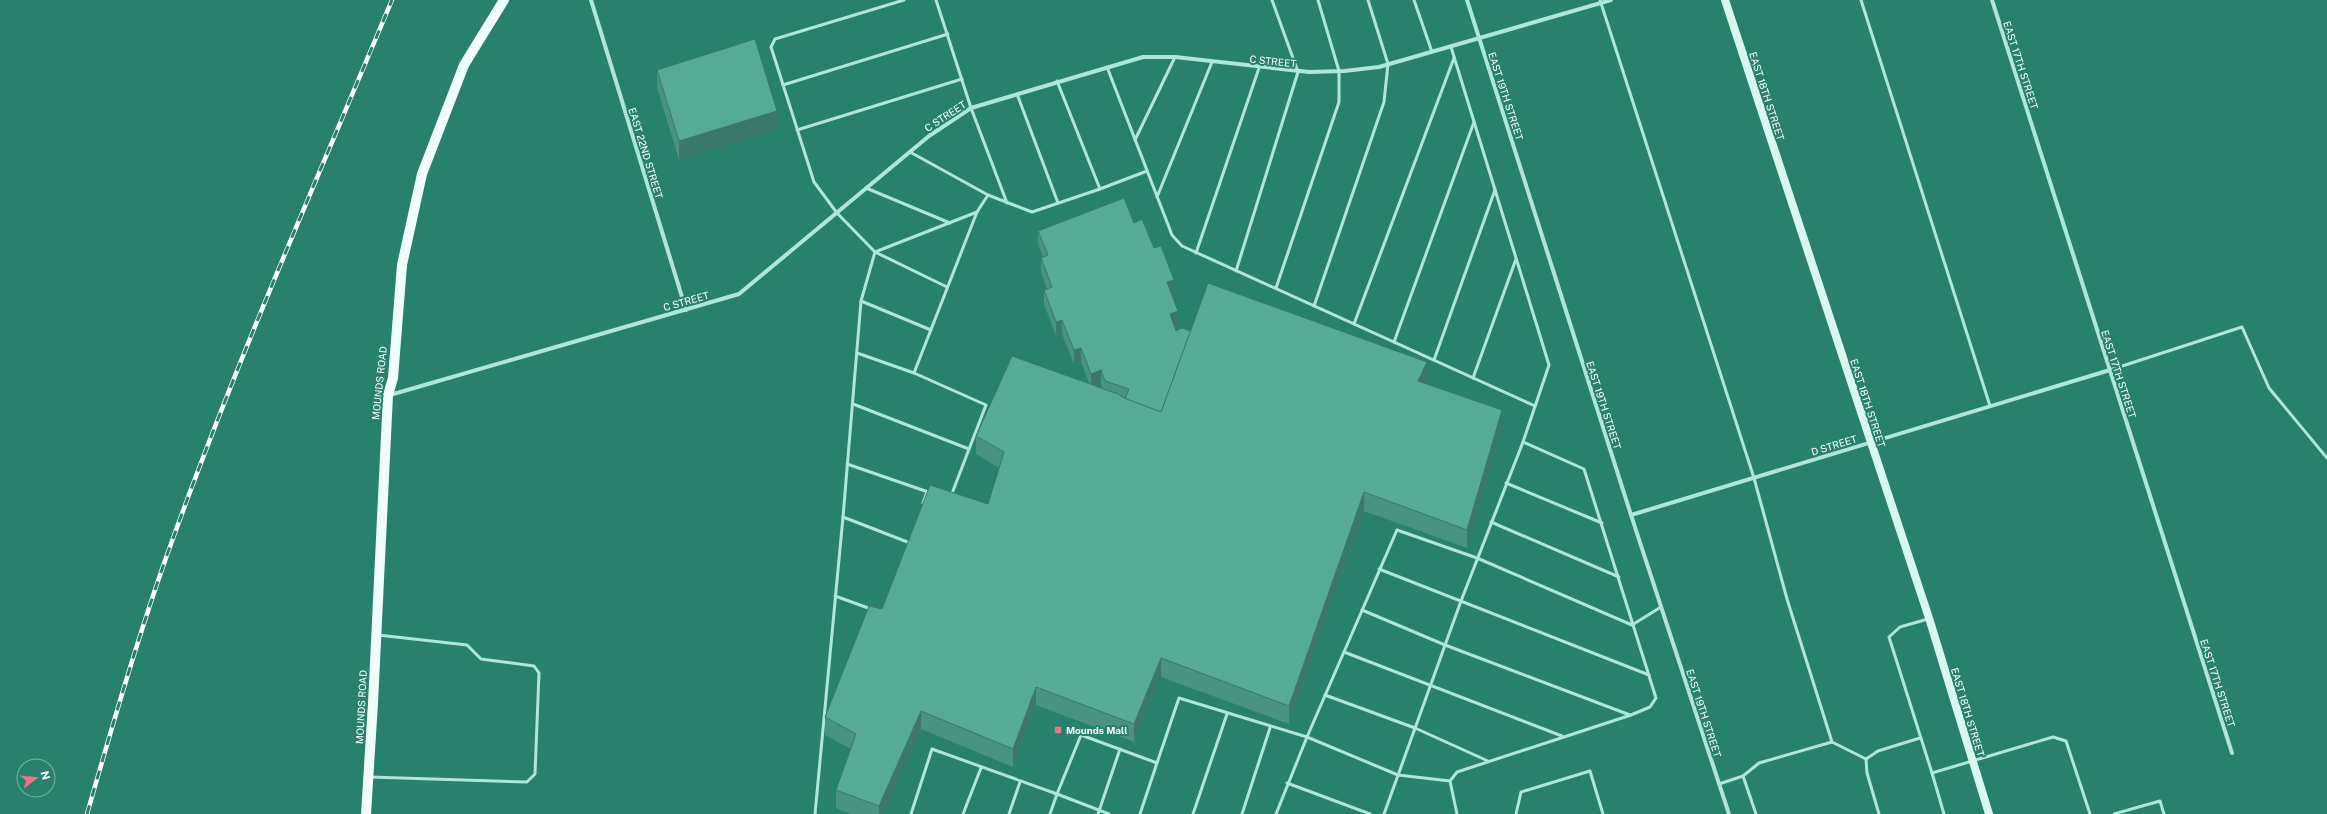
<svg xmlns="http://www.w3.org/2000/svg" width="2327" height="814" font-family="'Public Sans',sans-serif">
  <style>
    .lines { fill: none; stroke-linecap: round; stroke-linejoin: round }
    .lane { stroke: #b0e6d9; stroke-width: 3 }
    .street { stroke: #b0e6d9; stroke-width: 4 }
    .secondary { stroke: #d9f6ef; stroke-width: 8 }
    .primary { stroke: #f0fdfb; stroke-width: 10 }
    .rail-casing { stroke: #fff; stroke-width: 4.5 }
    .rail { stroke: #28816c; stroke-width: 3; stroke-dasharray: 9; stroke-linecap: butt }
    .wall { fill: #499381; fill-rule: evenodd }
    .shaded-wall { fill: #3c7869 }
    .building { fill: #55ab96; stroke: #3c7869 }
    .poi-dot { fill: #ed7680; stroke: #28816c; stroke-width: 1.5 }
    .labels { text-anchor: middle; stroke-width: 4; stroke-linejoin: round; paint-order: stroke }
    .street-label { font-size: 10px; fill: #fff; stroke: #28816c }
    .poi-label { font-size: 10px; font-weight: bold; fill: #fff; stroke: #28816c; text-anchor: start }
  </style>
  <rect width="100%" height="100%" fill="#28816c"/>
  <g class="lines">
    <g class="lane">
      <polyline points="936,0 971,108 1007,203"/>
      <polyline points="1414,0 1432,52"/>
      <polyline points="1600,0 1754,478 1787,599 1832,742 1759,763 1743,776 1719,784"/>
      <polyline points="1861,0 1990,406"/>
      <polyline points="1107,67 1172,235 1182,246 1535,406"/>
      <polyline points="1057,81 1100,189 1147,171"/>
      <polyline points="783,85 948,34"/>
      <polyline points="1017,94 1058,203"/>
      <polyline points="797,130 962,79"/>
      <polyline points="1135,140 1175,57"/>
      <polyline points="910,152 988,195"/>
      <polyline points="866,188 950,223"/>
      <polyline points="1157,197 1212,62"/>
      <polyline points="875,252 977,212"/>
      <polyline points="875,252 947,287"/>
      <polyline points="1196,253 1259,68"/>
      <polyline points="1236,271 1298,72 1272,0"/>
      <polyline points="1276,288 1339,102 1339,71 1318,0"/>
      <polyline points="861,301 931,330"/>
      <polyline points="1314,306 1384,102 1388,64 1368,0"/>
      <polyline points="1354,324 1454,58"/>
      <polyline points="1394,342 1474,122"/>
      <polyline points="857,353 914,373"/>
      <polyline points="1434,360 1495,190"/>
      <polyline points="2110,370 2242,327 2269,388 2327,458"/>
      <polyline points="1473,378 1516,259"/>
      <polyline points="853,404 969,449"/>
      <polyline points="847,464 931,493"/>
      <polyline points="1506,483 1602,523"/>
      <polyline points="951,496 986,405 914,373 977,212 988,195 1032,212 1100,189"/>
      <polyline points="923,503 927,492"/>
      <polyline points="843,517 910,543"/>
      <polyline points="1491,522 1619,577"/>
      <polyline points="1379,569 1649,675"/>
      <polyline points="835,596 871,609"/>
      <polyline points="1362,610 1445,645 1630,715"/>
      <polyline points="1928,619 1900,627 1889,637 1932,773 2053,737 2066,741 2090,814"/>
      <polyline points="1344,652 1562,736"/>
      <polyline points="1325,695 1415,728 1488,761"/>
      <polyline points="1832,742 1866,759"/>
      <polyline points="1932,773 1944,814"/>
      <polyline points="1743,776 1756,814"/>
      <polyline points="370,777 527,782 535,774 539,673 534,666 481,659 467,645 378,635"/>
      <polyline points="1287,783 1370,814"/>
      <polyline points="815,814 843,517 861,301 875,252 837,213 814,182 771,47 775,39 904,0"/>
      <polyline points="911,814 932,749 1057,794 1081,735 1157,763 1179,698 1307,737 1397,530 1477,558 1632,625 1661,607"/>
      <polyline points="963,814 981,768"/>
      <polyline points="1009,814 1020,782"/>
      <polyline points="1050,814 1057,794 1109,814"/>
      <polyline points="1098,814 1120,749"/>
      <polyline points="1140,814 1157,763"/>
      <polyline points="1193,814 1227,714"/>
      <polyline points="1242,814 1270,728"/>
      <polyline points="1276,814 1307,737 1398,775 1450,781"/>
      <polyline points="1384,814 1461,601 1523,442 1549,365 1451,47"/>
      <polyline points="1457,814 1450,781 1457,772 1631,715 1650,707 1656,698 1584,469 1523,442"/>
      <polyline points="1516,814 1521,792 1590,771 1603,814"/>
      <polyline points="1879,814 1867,773 1866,759 1878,751 1920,738"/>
      <polyline points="2114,814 2160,801 2164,814"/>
    </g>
    <g class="street">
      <polyline points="591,0 686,310"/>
      <polyline points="1467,0 1631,515 1729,814"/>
      <polyline points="1992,0 2232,753"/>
      <polyline points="390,395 739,294 929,136 971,108 1143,57 1175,57 1309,72 1344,71 1379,67 1611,0"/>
      <polyline points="1631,515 2110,370"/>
    </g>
    <polyline class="secondary" points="1725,0 1929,618 1989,814"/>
    <polyline class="primary" points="366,814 373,703 388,395 393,378 402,265 422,174 464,65 504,0"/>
    <g class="rail-casing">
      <path id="rail" d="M87,814C112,727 137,640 167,555C234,367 315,184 392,0"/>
    </g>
    <use href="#rail" class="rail"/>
  </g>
  <g class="wall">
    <polygon points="657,70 777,129 679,160 657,88"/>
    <path d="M1134,223L1154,248L1174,293L1171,295L1178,325L1175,326L1176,331H1191L1427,380L1425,384L1502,428L1467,548L1364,511L1289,724L1161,677L1134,742L1036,705L1013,767L921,729L884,814H851L836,808V790L851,749L825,735V717L882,609L988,504L999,468L976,454V436L1089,383L1081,362L1074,364L1062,334L1056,336L1044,304V290L1047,289L1041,272V258L1043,257L1038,245V231ZM1101,384L1102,388L1096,386Z"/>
  </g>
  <g class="shaded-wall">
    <polygon points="777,111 777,129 679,160 679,141"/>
    <polygon points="1174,280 1174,293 1167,296 1167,282"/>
    <polygon points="1178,311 1178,325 1170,328 1170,314"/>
    <polygon points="1062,320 1062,334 1056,336 1056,322"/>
    <polygon points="1081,348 1081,362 1074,364 1074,350"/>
    <polygon points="1427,362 1427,380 1418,399 1418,381"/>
    <polygon points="1101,370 1101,384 1091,388 1091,374"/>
    <polygon points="1502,410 1502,428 1467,548 1467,530"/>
    <polygon points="1364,492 1364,511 1289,724 1289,706"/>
    <polygon points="1161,658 1161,677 1134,742 1134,724"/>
    <polygon points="1036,687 1036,705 1013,767 1013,749"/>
    <polygon points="921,711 921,729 884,814 879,814 879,806"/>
  </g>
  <g class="building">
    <polygon points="755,39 777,111 679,141 657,70"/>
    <polygon points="1124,198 1134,223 1142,219 1154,248 1161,246 1174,280 1167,282 1178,311 1170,314 1176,331 1182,328 1191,331 1161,412 1125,399 1129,389 1105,381 1101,370 1091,374 1081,348 1074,350 1062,320 1056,322 1044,290 1052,287 1041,258 1048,255 1038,231"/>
    <polygon points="1208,283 1427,362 1418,381 1502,410 1467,530 1364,492 1289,706 1161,658 1134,724 1036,687 1013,749 921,711 879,806 836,790 856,734 825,717 869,606 882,609 930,485 988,504 1004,452 976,436 1012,356 1118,394 1124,398 1161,412"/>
  </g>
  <rect class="poi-dot" x="1054" y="726" width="8" height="8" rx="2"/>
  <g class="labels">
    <g class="street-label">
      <text transform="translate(1273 61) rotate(6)" y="4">C STREET</text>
      <text transform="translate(2021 65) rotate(72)" y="4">EAST 17TH STREET</text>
      <text transform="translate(1506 96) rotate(72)" y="4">EAST 19TH STREET</text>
      <text transform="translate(1767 96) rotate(72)" y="4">EAST 18TH STREET</text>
      <text transform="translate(945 116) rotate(-33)" y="4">C STREET</text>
      <text transform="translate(646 153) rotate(73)" y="4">EAST 22ND STREET</text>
      <text transform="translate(686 301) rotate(-16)" y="4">C STREET</text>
      <text transform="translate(2119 374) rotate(72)" y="4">EAST 17TH STREET</text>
      <text transform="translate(379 383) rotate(-84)" y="4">MOUNDS ROAD</text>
      <text transform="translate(1868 403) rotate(72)" y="4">EAST 18TH STREET</text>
      <text transform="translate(1604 405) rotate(72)" y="4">EAST 19TH STREET</text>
      <text transform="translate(1834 445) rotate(-17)" y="4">D STREET</text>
      <text transform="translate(2218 683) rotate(72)" y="4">EAST 17TH STREET</text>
      <text transform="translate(361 707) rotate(-87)" y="4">MOUNDS ROAD</text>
      <text transform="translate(1968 712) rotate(73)" y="4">EAST 18TH STREET</text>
      <text transform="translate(1704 713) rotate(72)" y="4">EAST 19TH STREET</text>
    </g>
    <g class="poi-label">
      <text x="1066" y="734">Mounds Mall</text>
    </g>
  </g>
  <g transform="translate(36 778) rotate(74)"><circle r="19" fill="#28816c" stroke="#7eb3a7"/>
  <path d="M0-3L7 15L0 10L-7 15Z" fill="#ed7680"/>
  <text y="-6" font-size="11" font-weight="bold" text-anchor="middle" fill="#ffffff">N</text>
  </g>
</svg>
